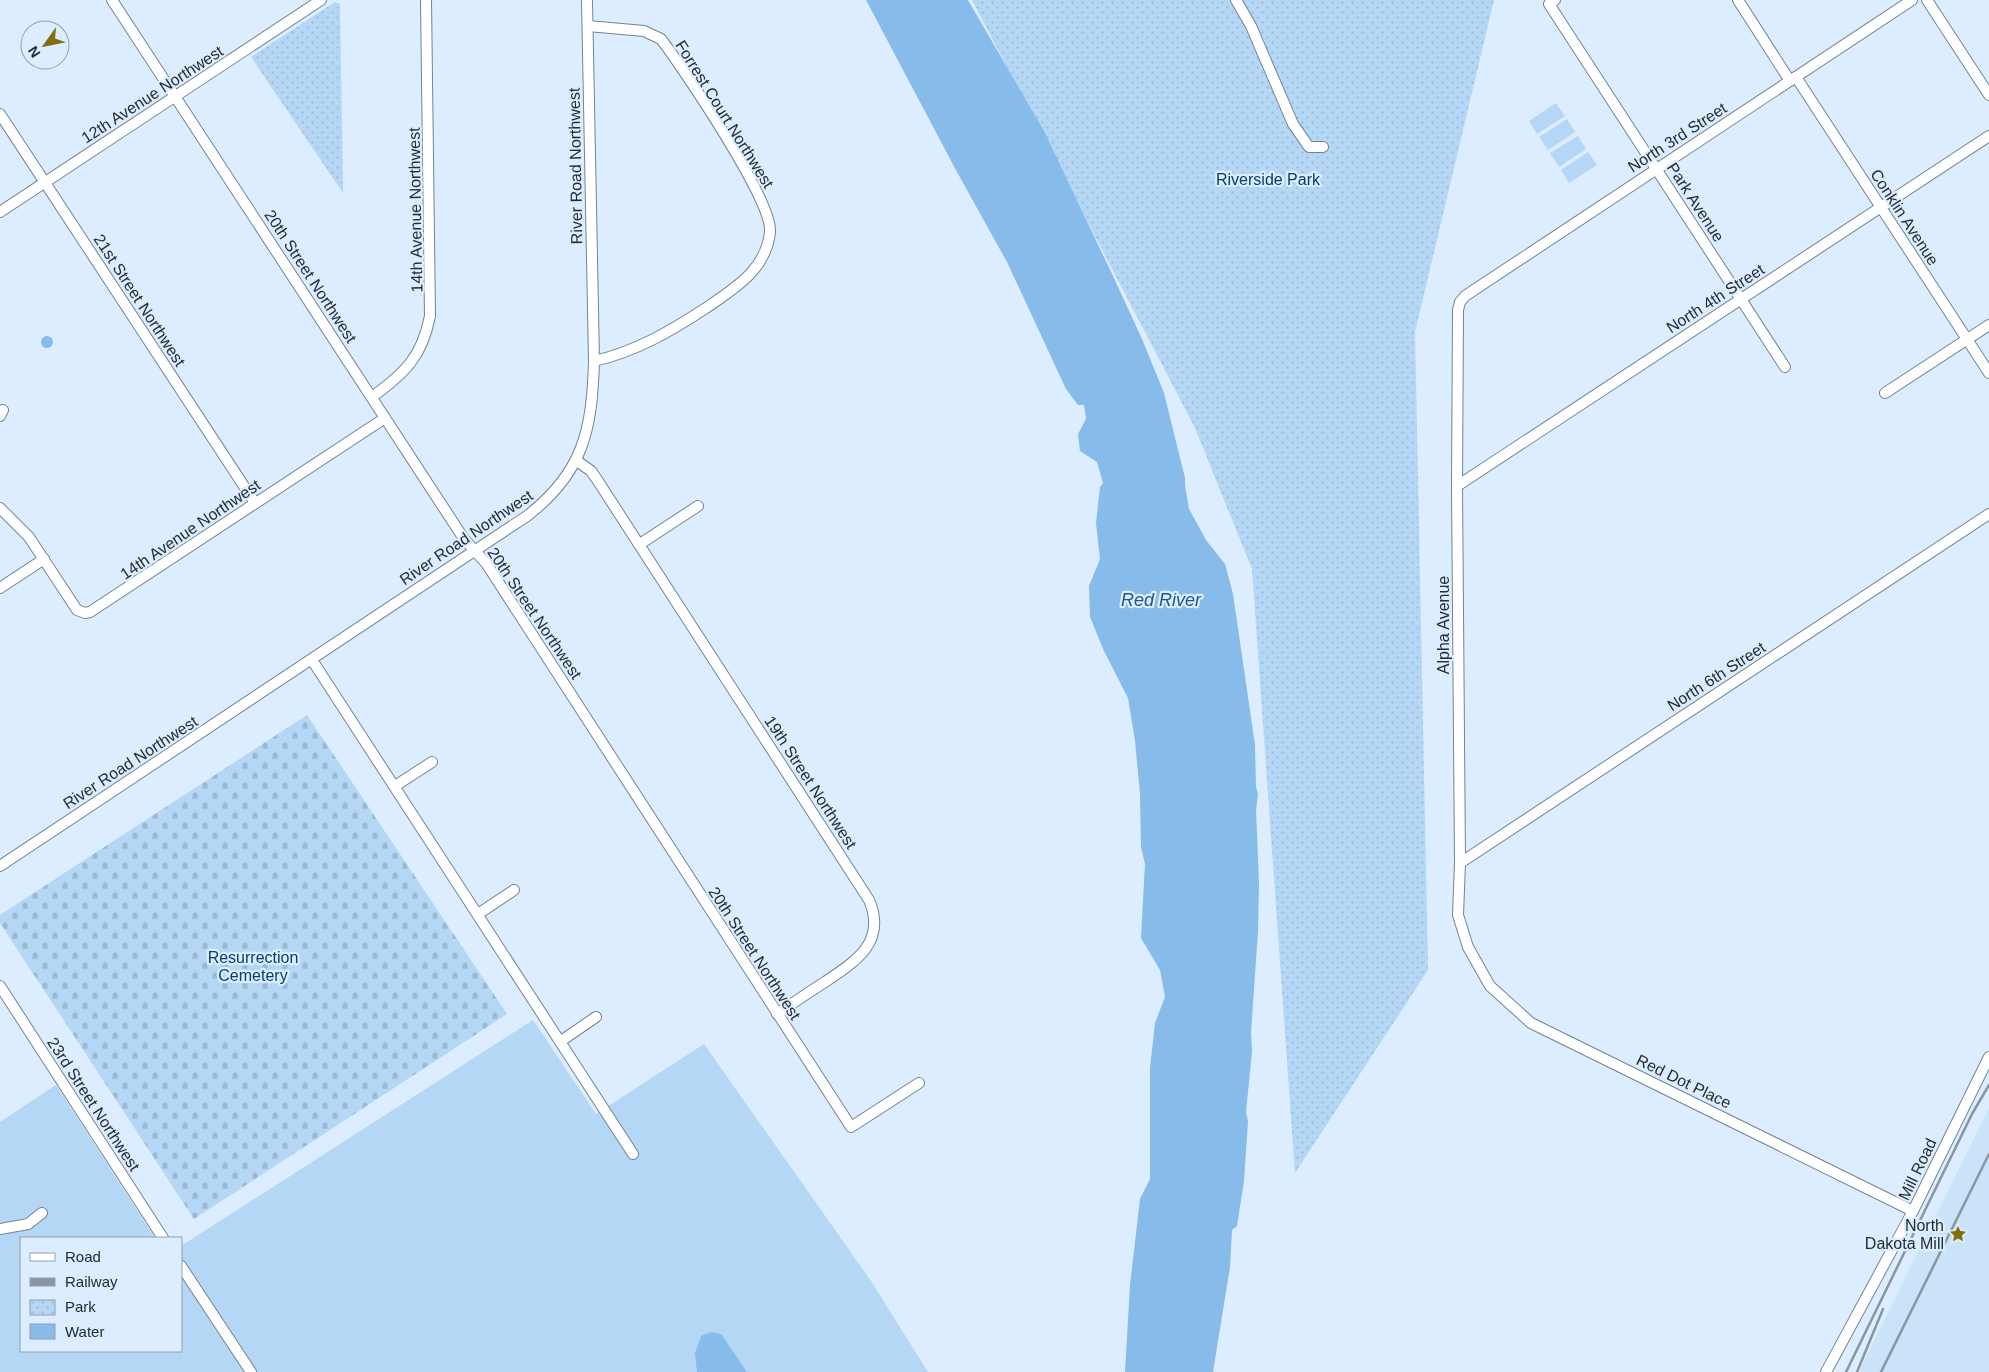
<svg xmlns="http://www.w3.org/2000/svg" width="1989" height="1372" font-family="Helvetica,sans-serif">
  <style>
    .built { fill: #cae3f9 }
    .green { fill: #b4d7f6 }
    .cemetery { fill: url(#cemetery-stones) }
    .park { fill: url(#park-dots) }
    .water { fill: #86bbea }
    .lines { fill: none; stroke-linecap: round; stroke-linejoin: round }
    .minor-casing { stroke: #738493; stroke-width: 12 }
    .minor { stroke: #fff; stroke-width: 10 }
    .rail { stroke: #8996a2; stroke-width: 2.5 }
    .labels { text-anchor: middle; stroke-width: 4.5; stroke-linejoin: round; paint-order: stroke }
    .street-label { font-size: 16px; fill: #252c32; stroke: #dbedfe }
    .park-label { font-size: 16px; fill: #00406b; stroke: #dbedfe }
    .poi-label { font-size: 16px; fill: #252c32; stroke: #dbedfe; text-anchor: end }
    .water-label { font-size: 18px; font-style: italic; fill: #1e5784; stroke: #dbedfe }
  </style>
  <defs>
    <pattern id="cemetery-stones" width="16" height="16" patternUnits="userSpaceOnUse" patternTransform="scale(1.25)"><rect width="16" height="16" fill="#b4d7f6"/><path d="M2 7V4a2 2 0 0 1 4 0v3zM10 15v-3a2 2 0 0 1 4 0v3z" fill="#9bb9d3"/></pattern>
    <pattern id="park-dots" width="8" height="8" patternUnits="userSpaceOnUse" patternTransform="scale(1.25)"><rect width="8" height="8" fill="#b4d7f6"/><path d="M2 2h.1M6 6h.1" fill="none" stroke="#9bb9d3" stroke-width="1.8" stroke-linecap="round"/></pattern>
  </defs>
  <rect width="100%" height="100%" fill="#dbedfe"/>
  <polygon class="built" points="1989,1108 1989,1372 1860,1372 1865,1359"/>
  <g class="green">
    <polygon points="1556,103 1565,116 1537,134 1529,121"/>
    <polygon points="1567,119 1575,132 1548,150 1539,137"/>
    <polygon points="1578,136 1586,149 1559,167 1550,153"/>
    <polygon points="1588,152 1597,165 1569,183 1561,170"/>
    <polygon points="533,1020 596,1114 704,1044 871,1281 928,1372 0,1372 0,1122 56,1085 155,1238 21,1238 21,1351 181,1351 181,1246"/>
  </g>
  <polygon class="cemetery" points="307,715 507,1014 194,1219 0,923 0,915"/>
  <g class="park">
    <polygon points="972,0 1494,0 1415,332 1428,970 1295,1173 1252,569 1195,428"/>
    <polygon points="335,2 340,4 343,193 251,57"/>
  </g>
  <g class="water">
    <polygon points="866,0 968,0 1044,131 1113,276 1142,339 1164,393 1185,478 1185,485 1189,509 1206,540 1225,564 1233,594 1255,745 1256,787 1258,794 1256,810 1259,884 1258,931 1251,1033 1252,1051 1246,1112 1248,1121 1244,1181 1237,1226 1232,1230 1230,1267 1213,1372 1125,1372 1130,1285 1140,1199 1150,1179 1150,1068 1155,1023 1165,997 1160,970 1141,938 1145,864 1141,847 1140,794 1135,741 1128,698 1104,651 1090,617 1089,586 1100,559 1096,523 1100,487 1103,483 1097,462 1080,451 1078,434 1086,419 1084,405 1078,405 1066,389 1007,262 957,172"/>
    <circle cx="47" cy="342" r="6"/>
    <polygon points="711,1332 721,1334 747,1372 697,1372 695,1353 701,1336"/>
  </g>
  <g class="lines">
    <g class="minor-casing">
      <g id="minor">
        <polyline points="112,0 464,539 486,563 851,1127 919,1083"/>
        <polyline points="1236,0 1251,26 1293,124 1309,147 1323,147"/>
        <polyline points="1555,0 1549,4 1785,367"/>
        <polyline points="1738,0 1790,81"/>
        <polyline points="1912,0 1465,296 1460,302 1458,310 1457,486 1460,863 1458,915 1468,947 1490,986 1531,1023 1913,1211"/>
        <polyline points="1927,0 1989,95"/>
        <path d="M588,26L644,31L661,39C683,68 773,201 770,232C766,270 735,288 706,308C671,331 635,352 594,361"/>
        <polyline points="1796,77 1989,373"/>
        <polyline points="0,114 255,503"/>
        <polyline points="0,212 321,0"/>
        <polyline points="1885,393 1989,325"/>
        <path d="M372,397C405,373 422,357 430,316L426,0"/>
        <polyline points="0,416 3,410"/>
        <path d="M577,461L591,471L596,478L869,900C887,942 856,961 825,982C809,992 793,1003 777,1014"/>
        <polyline points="1457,486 1989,136"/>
        <polyline points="0,508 29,537 77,610 85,613 90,612 385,418"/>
        <polyline points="640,544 698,506"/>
        <polyline points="0,588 44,559"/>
        <polyline points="312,660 633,1154"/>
        <polyline points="395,786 432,762"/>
        <polyline points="1460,863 1989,514"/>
        <path d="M0,866L527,516C584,472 592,429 594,361L587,0"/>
        <polyline points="478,914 514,890"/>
        <polyline points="0,986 163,1238"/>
        <polyline points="561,1041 596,1017"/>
        <polyline points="0,1229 28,1224 42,1213"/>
        <polyline points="181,1266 251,1372"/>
        <polyline points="1826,1372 1913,1211 1989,1057"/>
      </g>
    </g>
    <use href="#minor" class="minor"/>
    <g class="rail">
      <polyline points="1846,1372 1972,1114 1989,1085"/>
      <polyline points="1857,1372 1883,1309"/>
      <polyline points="1881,1372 1989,1154"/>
    </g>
  </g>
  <defs>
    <g id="sight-bare" transform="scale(1.35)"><path d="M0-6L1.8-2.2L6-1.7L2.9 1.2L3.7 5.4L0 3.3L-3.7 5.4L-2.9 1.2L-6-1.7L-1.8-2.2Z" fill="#836e0c" stroke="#dbedfe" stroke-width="2.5" paint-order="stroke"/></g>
  </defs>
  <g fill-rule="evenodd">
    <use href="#sight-bare" x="1958" y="1234"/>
  </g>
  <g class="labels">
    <g class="street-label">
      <text transform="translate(152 94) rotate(-33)" y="6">12th Avenue Northwest</text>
      <text transform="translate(725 114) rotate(58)" y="6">Forrest Court Northwest</text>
      <text transform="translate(1677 137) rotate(-33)" y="6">North 3rd Street</text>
      <text transform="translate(575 166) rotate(-91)" y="6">River Road Northwest</text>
      <text transform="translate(1696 202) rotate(57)" y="6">Park Avenue</text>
      <text transform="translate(415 210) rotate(-91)" y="6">14th Avenue Northwest</text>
      <text transform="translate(1905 217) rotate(57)" y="6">Conklin Avenue</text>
      <text transform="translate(311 276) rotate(57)" y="6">20th Street Northwest</text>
      <text transform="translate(1715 298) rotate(-33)" y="6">North 4th Street</text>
      <text transform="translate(140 300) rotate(57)" y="6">21st Street Northwest</text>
      <text transform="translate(190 529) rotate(-34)" y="6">14th Avenue Northwest</text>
      <text transform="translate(466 537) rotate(-34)" y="6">River Road Northwest</text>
      <text transform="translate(535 613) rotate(56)" y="6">20th Street Northwest</text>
      <text transform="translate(1443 625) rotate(-90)" y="6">Alpha Avenue</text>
      <text transform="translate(1716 676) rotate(-33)" y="6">North 6th Street</text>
      <text transform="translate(130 762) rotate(-33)" y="6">River Road Northwest</text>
      <text transform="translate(811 782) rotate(57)" y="6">19th Street Northwest</text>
      <text transform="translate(755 953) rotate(57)" y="6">20th Street Northwest</text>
      <text transform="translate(1684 1081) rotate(26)" y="6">Red Dot Place</text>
      <text transform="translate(94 1104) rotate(57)" y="6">23rd Street Northwest</text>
      <text transform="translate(1917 1169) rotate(-64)" y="6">Mill Road</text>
    </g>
    <g class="park-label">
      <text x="1268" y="185">Riverside Park</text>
      <text x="253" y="963">Resurrection<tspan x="253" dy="18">Cemetery</tspan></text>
    </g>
    <g class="poi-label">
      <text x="1944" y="1231">North<tspan x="1944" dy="18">Dakota Mill</tspan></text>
    </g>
    <g class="water-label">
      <text x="1161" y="606">Red River</text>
    </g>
  </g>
  <rect x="20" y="1237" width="162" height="115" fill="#dbedfe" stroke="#92a0ac"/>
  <rect x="30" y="1253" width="25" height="8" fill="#ffffff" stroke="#92a0ac"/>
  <text x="65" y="1262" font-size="15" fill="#252c32">Road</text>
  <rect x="30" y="1278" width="25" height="8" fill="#8996a2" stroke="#92a0ac"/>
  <text x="65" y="1287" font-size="15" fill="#252c32">Railway</text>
  <rect x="30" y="1300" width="25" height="15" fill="url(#park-dots)" stroke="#92a0ac"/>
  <text x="65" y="1312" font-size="15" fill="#252c32">Park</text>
  <rect x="30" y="1324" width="25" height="15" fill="#86bbea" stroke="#92a0ac"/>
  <text x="65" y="1337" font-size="15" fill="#252c32">Water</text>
  <g transform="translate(45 45) rotate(237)"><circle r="24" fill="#dbedfe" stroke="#92a0ac"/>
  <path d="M0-4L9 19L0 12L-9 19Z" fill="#836e0c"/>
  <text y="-8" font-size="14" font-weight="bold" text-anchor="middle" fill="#252c32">N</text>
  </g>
</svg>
